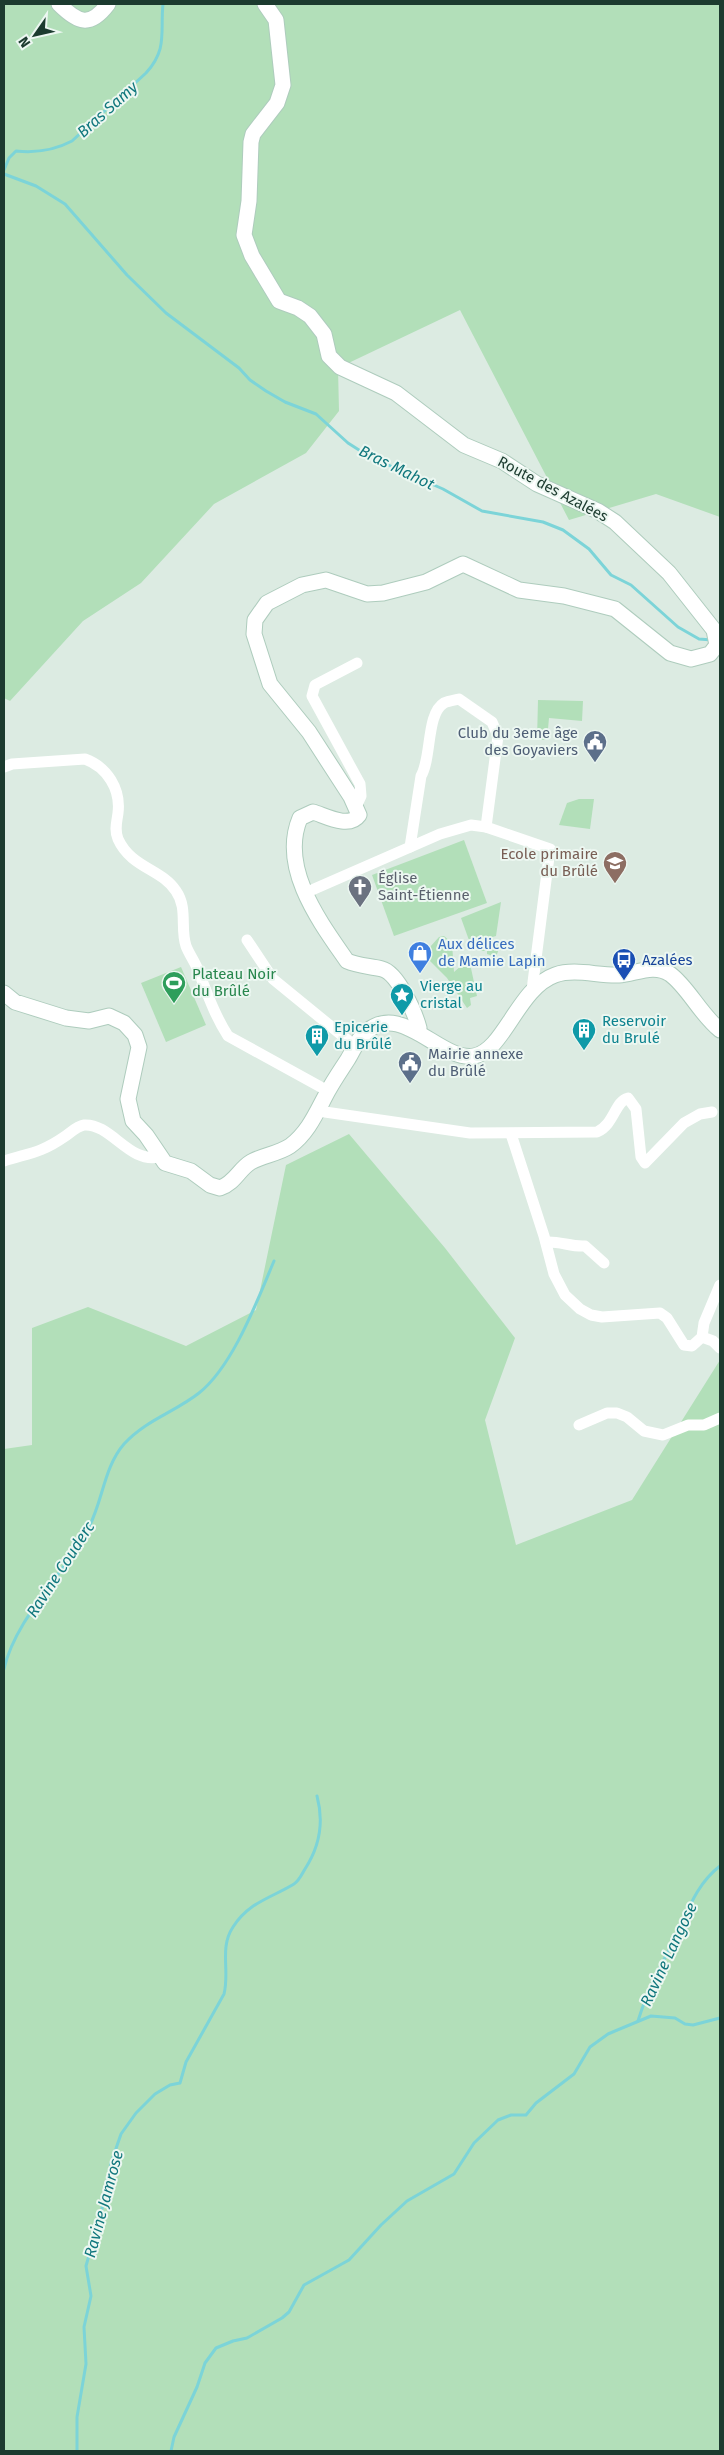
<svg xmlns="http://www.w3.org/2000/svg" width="724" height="2455" font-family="'Fira Sans',sans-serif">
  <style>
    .green { fill: #b2dfb9 }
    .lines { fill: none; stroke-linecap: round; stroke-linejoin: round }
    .stream { stroke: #7cd4d8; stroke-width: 3 }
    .secondary-casing { stroke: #aeccbd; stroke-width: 17 }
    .street { stroke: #fff; stroke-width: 11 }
    .secondary { stroke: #fff; stroke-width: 15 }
    .labels { text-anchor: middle; stroke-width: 4; stroke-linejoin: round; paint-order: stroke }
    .street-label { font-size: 15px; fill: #1c3b2f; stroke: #ecf7f1 }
    .service-label { font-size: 15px; fill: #4e5e75; stroke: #ecf7f1; text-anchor: end }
    .education-label { font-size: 15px; fill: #785e54; stroke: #ecf7f1; text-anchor: end }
    .worship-label { font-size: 15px; fill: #5b616d; stroke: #ecf7f1; text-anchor: start }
    .shop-label { font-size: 15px; fill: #366cbe; stroke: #ecf7f1; text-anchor: start }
    .transit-label { font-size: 15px; fill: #164399; stroke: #ecf7f1; text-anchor: start }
    .leisure-label { font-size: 15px; fill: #27864d; stroke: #ecf7f1; text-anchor: start }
    .culture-label { font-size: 15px; fill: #0d838f; stroke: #ecf7f1; text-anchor: start }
    .water-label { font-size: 16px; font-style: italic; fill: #10777d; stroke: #ecf7f1 }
  </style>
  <rect width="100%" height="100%" fill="#dcebe2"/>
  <g class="green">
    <polygon points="4,4 720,4 720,517 656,494 569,520 460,310 338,368 339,411 306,453 214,504 141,583 83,621 10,701 4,698"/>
    <polygon points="538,700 583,701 582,721 549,718 547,740 537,740"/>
    <polygon points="579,799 594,799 590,829 559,825 567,803"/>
    <polygon points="464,840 487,903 394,936 372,875"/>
    <polygon points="501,902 496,936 470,943 461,918"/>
    <polygon points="444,936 452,943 454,972 469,959 477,996 470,998 471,1005 467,1008 447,978 430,961 430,947 439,937"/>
    <polygon points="496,942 501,943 496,957 487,954 487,951 479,951 482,945"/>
    <polygon points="181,967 206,1025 166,1042 141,983"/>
    <polygon points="349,1134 445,1248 515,1338 485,1420 516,1545 632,1500 720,1360 720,2451 4,2451 4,1449 32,1445 32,1328 88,1307 186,1346 256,1310 286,1165"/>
  </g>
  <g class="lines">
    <g class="stream">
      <path d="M4,170L9,158L16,151C35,153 55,150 72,141L146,73C168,49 160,32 163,4"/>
      <polyline points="4,174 36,186 65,204 127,275 166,313 239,368 250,380 266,391 285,402 316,414 348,443 370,457 443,489 482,511 543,522 563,530 589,549 611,575 631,585 678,627 699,639 712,640"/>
      <path d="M4,1669C16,1617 65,1574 89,1527C103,1500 104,1467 124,1444C146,1420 175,1412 199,1393C233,1366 257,1301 274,1261"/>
      <path d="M638,2021C647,1991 660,1967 674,1940C687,1914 695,1885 720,1866"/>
      <path d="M77,2451V2417L86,2364L84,2327L91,2296L86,2266L103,2205L111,2163L121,2134L136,2113L155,2094L170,2085L180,2083L186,2062L224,1994C230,1971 219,1948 233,1927C249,1902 271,1898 294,1884C299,1881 302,1874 305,1869C320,1846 324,1822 317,1796"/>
      <polyline points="171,2451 174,2437 197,2387 205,2363 216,2348 233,2341 247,2338 282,2318 289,2312 304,2285 349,2260 381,2225 407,2201 454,2174 474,2143 498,2120 511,2115 526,2115 536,2103 574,2074 590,2047 608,2034 651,2016 675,2018 685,2024 693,2025 720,2018"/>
    </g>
    <g class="secondary-casing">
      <g id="secondary">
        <path d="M59,4C78,23 90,28 108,4"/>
        <path d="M265,4L276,20L283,85L277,103L253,134L251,142L249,201L244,235L252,256L279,301L298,308L310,316L324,334L329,356L340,367L396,393L464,445L502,461L537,484L598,511L615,522L669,573L714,630L717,645L710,654L691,659L670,653L615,609L564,596L519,590L463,564L426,582L383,593L367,594L326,580L302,585L267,603L255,620L254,634L270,684L309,732L351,797L359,815C349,829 326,816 313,812L300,818C279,868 320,922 347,961C358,966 370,966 382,969C398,973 415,1013 419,1028L417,1031"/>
        <path d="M4,993L15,1002L66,1018L89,1021L109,1016L124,1023L135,1035L139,1047L128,1099L133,1121L146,1135L165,1163L191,1171L210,1185L220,1188C235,1183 239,1169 251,1162C263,1155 278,1154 290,1146C309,1132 317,1111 328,1091C334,1080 341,1070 348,1059C353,1051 357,1040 364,1034C400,998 440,1062 474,1056C504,1051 518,988 555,975C575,968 598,976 619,975C635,974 654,963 670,974C688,987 700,1014 720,1030"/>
      </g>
    </g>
    <g class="street">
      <path d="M4,767L12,764L85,759C107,767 121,789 118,813C117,822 114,829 118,839C131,868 162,869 176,891C188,908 180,928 186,946C189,954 195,962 198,970C207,993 215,1016 228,1036L328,1091"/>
      <polyline points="356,807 361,796 360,784 312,696 315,685 357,663"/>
      <path d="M410,847L421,776C432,757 426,714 444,703C448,701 455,700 459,699L492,722L498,736L486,827"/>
      <polyline points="305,893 440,834 471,825 486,827 550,849 532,990"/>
      <polyline points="247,940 273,979 355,1046"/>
      <path d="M318,1111L470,1133L597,1132C614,1125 615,1101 628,1098L636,1109L641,1157L645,1163L684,1123L700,1114L712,1112"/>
      <polyline points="511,1134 544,1236 554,1274 565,1295 580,1309 591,1315 602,1317 660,1313 667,1318 684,1345 692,1346 702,1337 704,1323 720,1285"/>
      <path d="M4,1161C29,1153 41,1153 64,1137C70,1133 77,1126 84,1125C111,1123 129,1164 159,1157"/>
      <path d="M546,1242C560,1241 571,1247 585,1246L604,1263"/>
      <polyline points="702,1337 713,1341 720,1348"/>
      <polyline points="579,1425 607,1413 617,1413 627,1417 644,1431 663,1435 688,1425 704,1425 720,1418"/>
    </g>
    <use href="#secondary" class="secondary"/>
  </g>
  <defs>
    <g id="civic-pin" transform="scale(1.25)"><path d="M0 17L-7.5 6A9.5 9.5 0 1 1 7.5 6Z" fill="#5c6f8a" stroke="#ecf7f1"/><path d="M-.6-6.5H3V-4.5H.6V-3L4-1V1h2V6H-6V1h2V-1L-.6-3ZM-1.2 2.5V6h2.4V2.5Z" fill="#fff"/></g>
    <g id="school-pin" transform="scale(1.25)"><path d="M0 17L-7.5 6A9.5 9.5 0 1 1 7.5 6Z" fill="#8d6e63" stroke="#ecf7f1"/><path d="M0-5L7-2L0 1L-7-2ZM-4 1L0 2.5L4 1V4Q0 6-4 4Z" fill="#fff"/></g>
    <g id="church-pin" transform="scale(1.25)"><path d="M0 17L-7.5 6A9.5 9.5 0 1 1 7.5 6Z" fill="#6b7280" stroke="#ecf7f1"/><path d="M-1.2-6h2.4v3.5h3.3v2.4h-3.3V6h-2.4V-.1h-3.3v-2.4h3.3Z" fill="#fff"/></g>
    <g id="shop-pin" transform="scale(1.25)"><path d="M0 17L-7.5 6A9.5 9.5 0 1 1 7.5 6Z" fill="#3f7fe0" stroke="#ecf7f1"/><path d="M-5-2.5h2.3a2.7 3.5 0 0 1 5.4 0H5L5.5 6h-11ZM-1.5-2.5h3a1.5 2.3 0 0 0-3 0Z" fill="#fff"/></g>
    <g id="bus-pin" transform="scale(1.25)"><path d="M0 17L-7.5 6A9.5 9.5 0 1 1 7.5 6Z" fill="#1a4fb4" stroke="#ecf7f1"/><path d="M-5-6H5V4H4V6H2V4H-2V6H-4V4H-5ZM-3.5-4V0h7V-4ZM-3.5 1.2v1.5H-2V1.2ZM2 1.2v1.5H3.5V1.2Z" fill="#fff"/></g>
    <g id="stadium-pin" transform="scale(1.25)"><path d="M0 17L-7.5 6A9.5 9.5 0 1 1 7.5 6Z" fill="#2e9e5b" stroke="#ecf7f1"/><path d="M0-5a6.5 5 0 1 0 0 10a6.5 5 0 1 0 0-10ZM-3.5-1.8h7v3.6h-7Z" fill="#fff"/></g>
    <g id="sight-pin" transform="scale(1.25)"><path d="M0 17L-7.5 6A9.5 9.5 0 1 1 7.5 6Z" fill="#0f9aa8" stroke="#ecf7f1"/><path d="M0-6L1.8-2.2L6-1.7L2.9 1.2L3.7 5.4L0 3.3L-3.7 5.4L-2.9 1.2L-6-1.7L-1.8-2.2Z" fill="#fff"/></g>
    <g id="building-pin" transform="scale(1.25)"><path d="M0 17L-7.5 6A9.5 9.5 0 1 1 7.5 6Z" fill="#0f9aa8" stroke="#ecf7f1"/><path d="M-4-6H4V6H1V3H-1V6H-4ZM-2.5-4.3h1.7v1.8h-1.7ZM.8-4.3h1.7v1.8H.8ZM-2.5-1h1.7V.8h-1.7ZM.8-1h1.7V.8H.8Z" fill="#fff"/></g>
  </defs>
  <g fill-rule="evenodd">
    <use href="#civic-pin" x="595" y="742"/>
    <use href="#school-pin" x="615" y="863"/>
    <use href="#church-pin" x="360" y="887"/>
    <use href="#shop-pin" x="420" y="953"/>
    <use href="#bus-pin" x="624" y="960"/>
    <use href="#stadium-pin" x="174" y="983"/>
    <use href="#sight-pin" x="402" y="995"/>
    <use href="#building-pin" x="584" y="1030"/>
    <use href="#building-pin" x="317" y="1036"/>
    <use href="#civic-pin" x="410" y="1063"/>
  </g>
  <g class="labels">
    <g class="street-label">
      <text transform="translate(553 489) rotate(28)" y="5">Route des Azalées</text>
    </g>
    <g class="service-label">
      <text x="578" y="738">Club du 3eme âge<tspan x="578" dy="17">des Goyaviers</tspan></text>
      <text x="428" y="1059" text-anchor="start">Mairie annexe<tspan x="428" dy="17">du Brûlé</tspan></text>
    </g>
    <g class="education-label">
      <text x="598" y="859">Ecole primaire<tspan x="598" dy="17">du Brûlé</tspan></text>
    </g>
    <g class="worship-label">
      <text x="378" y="883">Église<tspan x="378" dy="17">Saint-Étienne</tspan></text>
    </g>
    <g class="shop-label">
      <text x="438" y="949">Aux délices<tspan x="438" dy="17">de Mamie Lapin</tspan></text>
    </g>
    <g class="transit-label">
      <text x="642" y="965">Azalées</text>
    </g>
    <g class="leisure-label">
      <text x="192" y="979">Plateau Noir<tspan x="192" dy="17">du Brûlé</tspan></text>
    </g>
    <g class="culture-label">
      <text x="420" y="991">Vierge au<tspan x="420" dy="17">cristal</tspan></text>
      <text x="602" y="1026">Reservoir<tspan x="602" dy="17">du Brulé</tspan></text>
      <text x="334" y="1032">Epicerie<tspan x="334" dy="17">du Brûlé</tspan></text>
    </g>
    <g class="water-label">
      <text transform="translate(107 109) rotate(-42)" y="6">Bras Samy</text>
      <text transform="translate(397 467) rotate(26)" y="6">Bras Mahot</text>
      <text transform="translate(60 1569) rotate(-57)" y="6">Ravine Couderc</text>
      <text transform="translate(668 1954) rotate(-65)" y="6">Ravine Langose</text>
      <text transform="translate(103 2204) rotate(-75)" y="6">Ravine Jamrose</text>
    </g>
  </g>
  <rect width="724" height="2455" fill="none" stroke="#1c3b2f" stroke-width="10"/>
  <g transform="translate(35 35) rotate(236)" stroke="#ecf7f1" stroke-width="4" paint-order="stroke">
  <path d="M0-4L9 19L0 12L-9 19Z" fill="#1c3b2f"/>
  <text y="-8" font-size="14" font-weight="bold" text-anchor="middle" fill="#1c3b2f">N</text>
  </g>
</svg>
